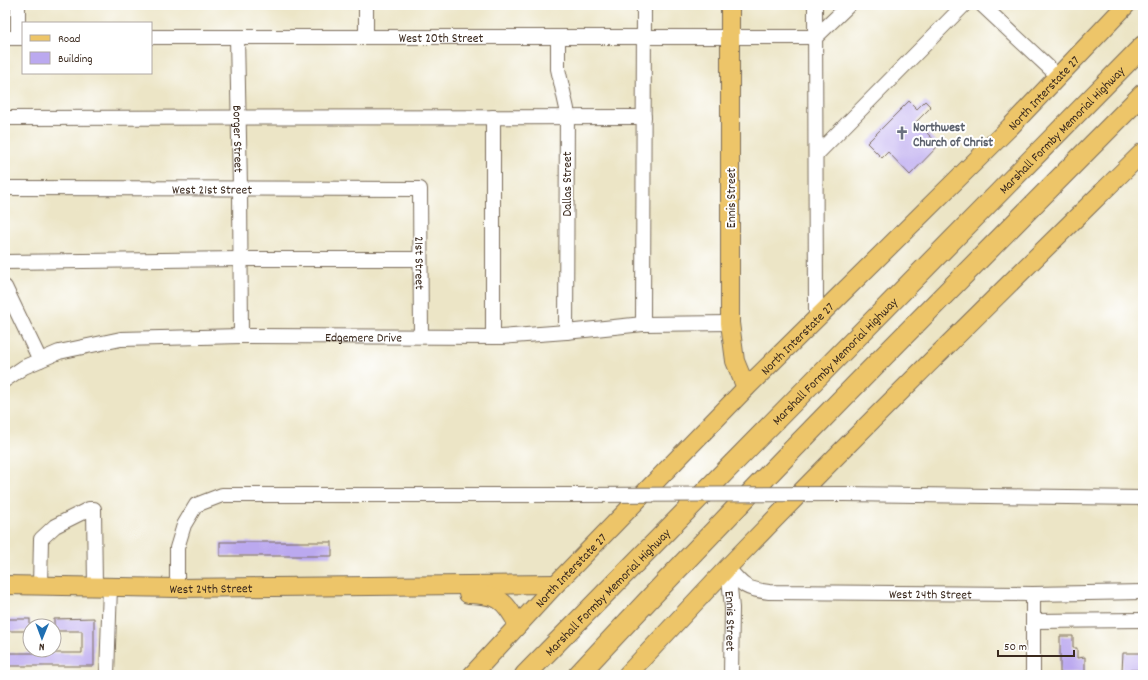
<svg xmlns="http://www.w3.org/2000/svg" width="1148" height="680" font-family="Dekko,sans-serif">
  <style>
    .building { fill: #bba9ef }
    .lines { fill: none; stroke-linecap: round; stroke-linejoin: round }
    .minor-casing { stroke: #796b59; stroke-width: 16 }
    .major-casing { stroke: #796b59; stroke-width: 20 }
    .highway-casing { stroke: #796b59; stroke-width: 22 }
    .minor { stroke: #fff; stroke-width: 14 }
    .major { stroke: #edc569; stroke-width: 18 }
    .highway { stroke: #edc569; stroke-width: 20 }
    .minor-bridge-casing { stroke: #796b59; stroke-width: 16; stroke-linecap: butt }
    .minor-bridge { stroke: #fff; stroke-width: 14 }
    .labels { text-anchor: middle; stroke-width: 4; stroke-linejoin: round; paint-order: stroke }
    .street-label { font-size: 13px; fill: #3b2a1e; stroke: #fff }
    .worship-label { font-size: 13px; font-weight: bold; fill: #5b616d; stroke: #fff; text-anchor: start }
  </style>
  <rect width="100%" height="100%" fill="#fff"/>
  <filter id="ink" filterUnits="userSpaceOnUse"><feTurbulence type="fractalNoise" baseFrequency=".025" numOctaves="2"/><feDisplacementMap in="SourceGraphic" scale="8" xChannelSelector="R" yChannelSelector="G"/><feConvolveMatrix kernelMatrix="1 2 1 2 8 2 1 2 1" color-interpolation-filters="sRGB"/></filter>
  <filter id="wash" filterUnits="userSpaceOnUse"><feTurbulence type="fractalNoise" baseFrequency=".012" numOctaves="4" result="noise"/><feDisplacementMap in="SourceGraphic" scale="16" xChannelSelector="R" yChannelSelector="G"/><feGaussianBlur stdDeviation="0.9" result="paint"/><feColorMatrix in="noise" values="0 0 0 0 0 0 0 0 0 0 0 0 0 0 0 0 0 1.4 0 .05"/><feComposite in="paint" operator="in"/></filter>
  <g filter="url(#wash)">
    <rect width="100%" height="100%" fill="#ece5c6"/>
    <g id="blocks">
      <g class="building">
        <polygon points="909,101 917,109 925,101 931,107 916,122 939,145 910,175 888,152 882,158 867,143"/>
        <rect x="220" y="542" width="112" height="14"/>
        <polygon points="94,618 94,666 5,666 5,653 82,653 82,631 54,631 54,619"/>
        <rect x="5" y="619" width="25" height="12"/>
        <polygon points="1060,636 1073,636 1073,648 1077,648 1077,658 1085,657 1085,672 1060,673"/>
        <polygon points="1123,653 1143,653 1143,670 1122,670"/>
      </g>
    </g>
  </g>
  <g filter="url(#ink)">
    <use href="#blocks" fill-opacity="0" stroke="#796b59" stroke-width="1"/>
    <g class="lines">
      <g class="minor-casing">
        <g id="minor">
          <polyline points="18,5 18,38"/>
          <polyline points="366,5 366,37"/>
          <polyline points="815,5 816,318"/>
          <polyline points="982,5 1058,76"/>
          <path id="s1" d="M151,37H816L849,5"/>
          <path id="s2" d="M237,37L240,188L241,336"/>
          <polyline points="558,37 558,69 567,109 566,332"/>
          <polyline points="5,38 23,38"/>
          <polyline points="493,117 493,337"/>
          <polyline points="5,118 644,117"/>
          <polyline points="816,155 964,5"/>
          <path id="s3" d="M5,188L420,189L421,336"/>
          <polyline points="5,262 240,259 420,259"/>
          <polyline points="5,287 40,360"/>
          <polyline points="643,324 644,5"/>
          <path id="s4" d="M5,380L24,367L59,352L121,339L241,336L501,337L566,332L643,324L730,323"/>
          <polyline points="845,494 1143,498"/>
          <path id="s5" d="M728,568C743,586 745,589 769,592L1033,594L1143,592"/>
          <path id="s6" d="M728,568L732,608L731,675"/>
          <polyline points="40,586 41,539 55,526 89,509 94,509 95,586"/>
          <polyline points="177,588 177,548 184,525 196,505 222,495 577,495"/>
          <polyline points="1033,594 1033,675"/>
          <polyline points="1033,621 1143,620"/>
          <polyline points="107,675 110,587"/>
        </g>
      </g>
      <g class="major-casing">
        <g id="major">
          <polyline points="730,5 730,323 735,361 746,388"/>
          <path id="s7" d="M5,585L177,588L556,584"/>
          <path d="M468,594C498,595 504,598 518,625"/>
          <path id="s8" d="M472,675L556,584L746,388L1010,127L1126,5"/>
          <path d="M627,675C661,639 694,603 728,567C864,426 1004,289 1143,152"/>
        </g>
      </g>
      <g class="highway-casing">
        <g id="highway">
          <path id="s9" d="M525,675L1143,46"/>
          <path d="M578,675C762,477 953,286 1143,94"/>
        </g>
      </g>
      <use href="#minor" class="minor"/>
      <use href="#major" class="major"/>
      <use href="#highway" class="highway"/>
      <g class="minor-bridge-casing">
        <polyline id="minor-bridge" points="577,495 845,494"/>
      </g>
      <use href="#minor-bridge" class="minor-bridge"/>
    </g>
  </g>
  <defs>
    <g id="church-bare" transform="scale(1.08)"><path d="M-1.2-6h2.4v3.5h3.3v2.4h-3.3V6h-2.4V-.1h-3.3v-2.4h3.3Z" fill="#6b7280" stroke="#fff" stroke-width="2.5" paint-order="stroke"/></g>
  </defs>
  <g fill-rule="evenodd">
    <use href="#church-bare" x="902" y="133"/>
  </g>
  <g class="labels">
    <g class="street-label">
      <text dy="5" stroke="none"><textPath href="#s1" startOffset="290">West 20th Street</textPath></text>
      <text dy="5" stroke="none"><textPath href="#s8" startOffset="816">North Interstate 27</textPath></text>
      <text dy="5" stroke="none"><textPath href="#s9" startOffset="765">Marshall Formby Memorial Highway</textPath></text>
      <text dy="5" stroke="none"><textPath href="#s2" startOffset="102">Borger Street</textPath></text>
      <text transform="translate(566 184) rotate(-90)" y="5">Dallas Street</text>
      <text dy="5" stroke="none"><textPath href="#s3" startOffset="207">West 21st Street</textPath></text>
      <text transform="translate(730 198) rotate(-90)" y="5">Ennis Street</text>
      <text dy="5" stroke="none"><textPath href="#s3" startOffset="489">21st Street</textPath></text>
      <text dy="5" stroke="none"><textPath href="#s4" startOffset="367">Edgemere Drive</textPath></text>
      <text dy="5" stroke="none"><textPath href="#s8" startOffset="468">North Interstate 27</textPath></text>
      <text dy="5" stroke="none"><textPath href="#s9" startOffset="441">Marshall Formby Memorial Highway</textPath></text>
      <text dy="5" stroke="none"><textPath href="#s8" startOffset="144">North Interstate 27</textPath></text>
      <text dy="5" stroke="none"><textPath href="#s7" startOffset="206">West 24th Street</textPath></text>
      <text dy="5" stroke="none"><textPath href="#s9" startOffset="117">Marshall Formby Memorial Highway</textPath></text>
      <text dy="5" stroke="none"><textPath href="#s5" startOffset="211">West 24th Street</textPath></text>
      <text dy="5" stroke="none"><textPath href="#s6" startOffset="53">Ennis Street</textPath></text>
    </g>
    <g class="worship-label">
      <text x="913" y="131">Northwest<tspan x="913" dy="15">Church of Christ</tspan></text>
    </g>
  </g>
  <rect width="1148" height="680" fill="none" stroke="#fff" stroke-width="20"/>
  <rect x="22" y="22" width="130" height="52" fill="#ffffff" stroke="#b1aaa5"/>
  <rect x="30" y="35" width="20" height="6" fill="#edc569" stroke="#b1aaa5"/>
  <text x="58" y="42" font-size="12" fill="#3b2a1e">Road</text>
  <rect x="30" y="52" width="20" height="12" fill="#bba9ef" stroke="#b1aaa5"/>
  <text x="58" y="62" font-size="12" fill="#3b2a1e">Building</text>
  <g transform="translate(42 638) rotate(181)"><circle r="19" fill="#ffffff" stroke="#b1aaa5"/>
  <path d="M0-3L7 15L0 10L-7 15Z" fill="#1f6fb2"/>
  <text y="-6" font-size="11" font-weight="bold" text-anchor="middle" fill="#3b2a1e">N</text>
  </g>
  <path d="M998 650v6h76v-6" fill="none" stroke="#3b2a1e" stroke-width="2"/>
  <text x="1004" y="650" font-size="12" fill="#3b2a1e" stroke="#ffffff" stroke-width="3" paint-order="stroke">50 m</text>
</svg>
